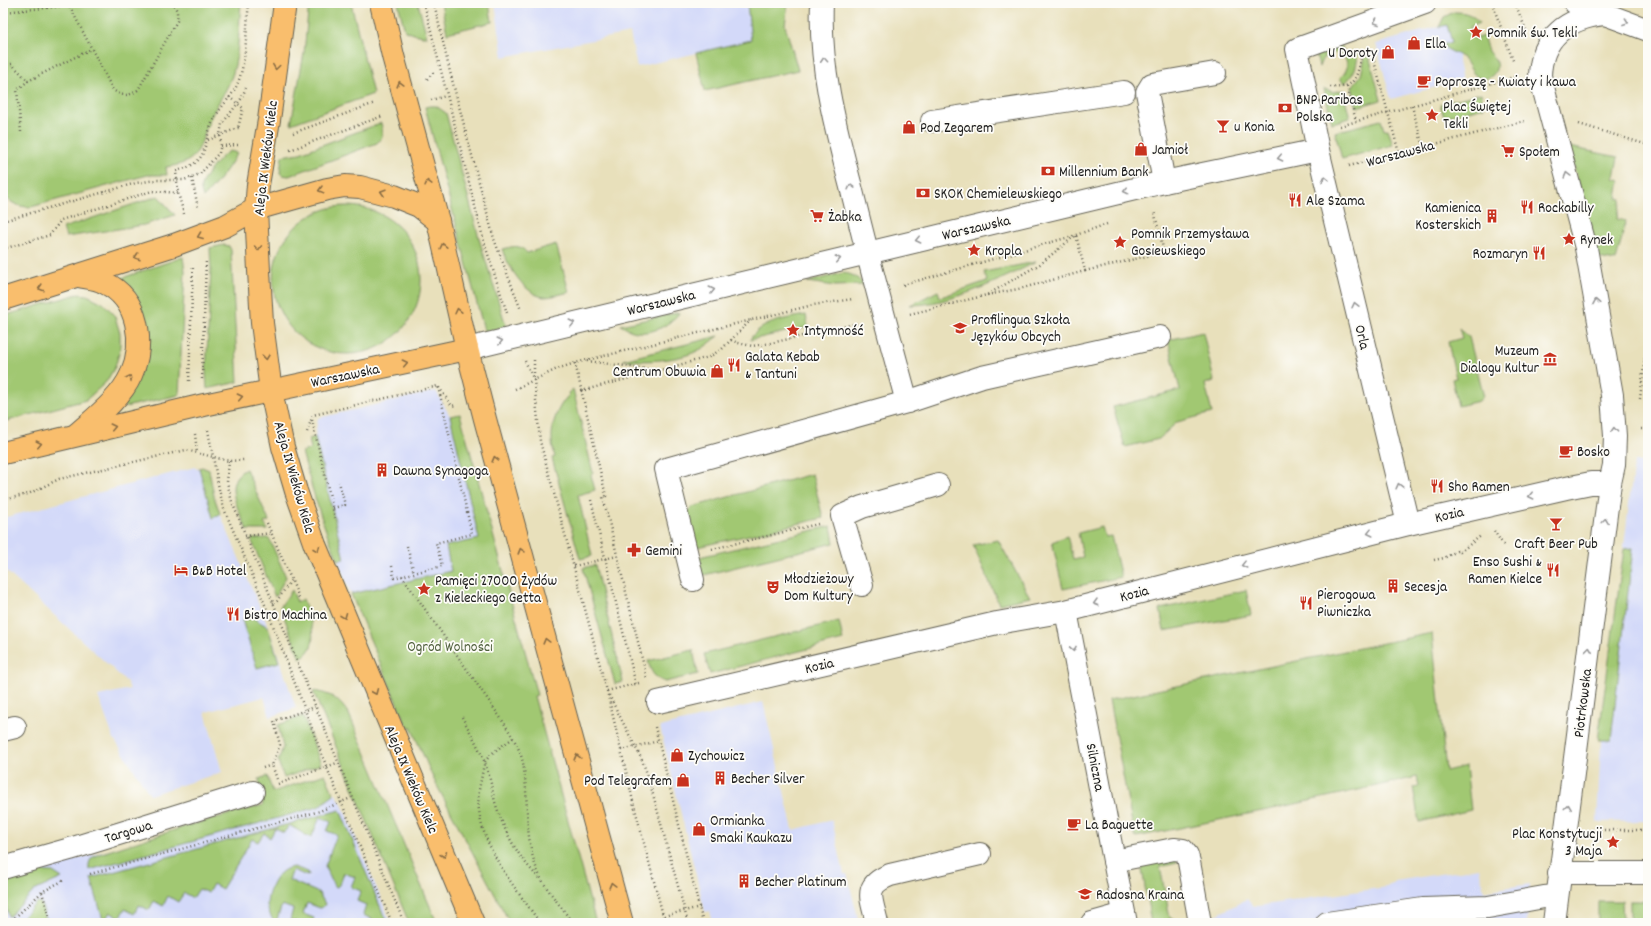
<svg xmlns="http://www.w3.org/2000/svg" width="1651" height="926" font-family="Dekko,sans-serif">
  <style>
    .built { fill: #d3d9f9 }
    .green { fill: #a1c872; stroke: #5e7247 }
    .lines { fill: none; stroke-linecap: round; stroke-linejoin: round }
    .minor-casing { stroke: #636154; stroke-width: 24 }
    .major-casing { stroke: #636154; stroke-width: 24 }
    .path { stroke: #636154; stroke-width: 2.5; stroke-dasharray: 1 3; stroke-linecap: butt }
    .minor { stroke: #fff; stroke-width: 22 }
    .major { stroke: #f9be6d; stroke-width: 22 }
    .oneway { stroke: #999 }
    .oneway2 { stroke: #8a6d44 }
    .labels { text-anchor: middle; stroke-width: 3.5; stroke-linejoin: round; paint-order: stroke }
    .poi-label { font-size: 15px; fill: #1c1c1c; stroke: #fdfcf7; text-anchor: start }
    .street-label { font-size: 15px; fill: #1c1c1c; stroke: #fdfcf7 }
    .park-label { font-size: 15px; fill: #51613e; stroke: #fdfcf7 }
  </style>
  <rect width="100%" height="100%" fill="#fdfcf7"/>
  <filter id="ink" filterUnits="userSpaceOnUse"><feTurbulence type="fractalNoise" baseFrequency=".025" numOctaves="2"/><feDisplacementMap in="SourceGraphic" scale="8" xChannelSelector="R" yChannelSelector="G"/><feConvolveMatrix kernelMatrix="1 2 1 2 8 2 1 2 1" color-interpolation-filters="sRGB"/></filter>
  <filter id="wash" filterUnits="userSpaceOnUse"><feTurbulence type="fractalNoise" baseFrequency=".012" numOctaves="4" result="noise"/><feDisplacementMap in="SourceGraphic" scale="16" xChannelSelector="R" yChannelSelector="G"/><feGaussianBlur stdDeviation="0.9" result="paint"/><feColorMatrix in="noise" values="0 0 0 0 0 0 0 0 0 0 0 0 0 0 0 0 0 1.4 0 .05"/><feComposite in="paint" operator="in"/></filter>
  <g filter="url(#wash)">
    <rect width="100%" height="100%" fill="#e8e0bb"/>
    <g class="built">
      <polygon points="495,3 747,3 752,40 637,67 630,33 503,57"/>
      <polygon points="1447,24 1452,42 1442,45 1446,49 1458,55 1458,62 1462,80 1391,99 1376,44"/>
      <polygon points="436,391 450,416 479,539 451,571 351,594 338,560 344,558 315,437 318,418"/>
      <polygon points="1648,461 1648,821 1597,822 1601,740 1634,462"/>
      <polygon points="195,467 196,469 202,467 209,470 216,504 269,629 296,708 270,717 264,697 205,712 222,772 150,795 113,737 98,696 130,689 127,682 5,570 3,565 3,518"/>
      <polygon points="763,702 793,830 832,820 844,874 847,874 859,923 713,923 710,911 705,912 660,727"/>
      <polygon points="335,793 341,802 391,923 3,923 3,877"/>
      <polygon points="1479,868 1484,891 1530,884 1527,923 1201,923 1247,899 1253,906 1258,906 1387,887 1395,881"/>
    </g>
    <g class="green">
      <path d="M3,3H241C239,24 239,53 233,73C228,89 218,102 211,117C198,145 203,163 166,167L167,175H148L136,178L31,207C19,207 10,204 3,193Z"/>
      <polygon points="309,3 351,3 373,94 291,124 304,53"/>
      <polygon points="398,3 418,3 427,37 414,34 405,31"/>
      <polygon points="441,3 489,3 492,22 447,33"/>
      <polygon points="747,3 788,3 785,25 798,70 705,91 696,53 751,40"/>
      <path d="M1454,12C1465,12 1473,14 1479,23L1470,27L1474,39L1483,36C1485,40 1486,46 1488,51C1491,56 1495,57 1496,63C1499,75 1485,83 1476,76C1470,71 1469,63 1463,58C1456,53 1448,51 1442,45L1452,42L1447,25L1439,27L1444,17Z"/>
      <path d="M1341,45L1345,54L1357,51C1359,64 1354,75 1344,84L1340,78C1362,59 1327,38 1319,67L1316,55Z"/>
      <polygon points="1369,56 1381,100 1357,107 1352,87 1361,75 1365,57"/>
      <polygon points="1324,89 1334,92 1343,90 1350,118 1332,123"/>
      <polygon points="1481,93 1484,107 1444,117 1440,104"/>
      <polygon points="430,106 436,106 446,113 480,242 506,326 488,331 484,330 425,107"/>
      <polygon points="1381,120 1384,130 1388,129 1393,145 1342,159 1335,132"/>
      <path d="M381,123C383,132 384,137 377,143L289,176L282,175L280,173L282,156L300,153Z"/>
      <polygon points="1569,147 1618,157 1614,178 1620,180 1617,198 1621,199 1617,219 1626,221 1616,261 1598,258"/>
      <path d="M230,151L237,153C228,170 216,184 203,198C202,194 200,190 201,186C203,177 222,154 230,151Z"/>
      <polygon points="158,196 175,215 144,225 66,237 63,228"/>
      <circle cx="347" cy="280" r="74"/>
      <path d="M556,244L569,292C561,294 552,297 544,297C525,295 508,266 502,249C513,247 519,243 527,253Z"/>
      <polygon points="224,245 229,246 231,250 238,382 207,389 206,374 211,269 210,248"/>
      <polygon points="183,257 185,271 179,395 125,407 123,405 139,302 133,291 122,278"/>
      <path d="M1036,262C1001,280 950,305 910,305L938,291L940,297L944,296L987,281L984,272Z"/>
      <path d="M843,273C853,274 857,277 864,285L835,286L807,282Z"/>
      <polygon points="78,294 87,295 103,303 114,314 120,333 120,350 115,367 106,382 86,400 3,422 3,316"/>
      <path d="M680,312C666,330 640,340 621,325Z"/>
      <path d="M806,315L808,327L750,340C759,322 788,318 806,315Z"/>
      <polygon points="1459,328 1469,337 1483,393 1482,398 1479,401 1458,406 1452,379 1456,378 1448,342 1462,338"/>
      <polygon points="1203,332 1214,381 1205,384 1212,413 1177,422 1159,439 1125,447 1113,407 1180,390 1168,340"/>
      <path d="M719,336C713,340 708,345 701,349C680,361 646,362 623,360Z"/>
      <path d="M573,389L593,473L591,475L595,490L578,495L592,556L580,559L552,458L555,457C548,436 553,411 569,395L568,393Z"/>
      <polygon points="460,414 537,695 534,696 596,923 510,923 435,782 411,727 407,727 351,594 451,571 446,546 479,539 450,416"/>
      <path d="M315,437L344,559L338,560C322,525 312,488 302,452L311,449L309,439Z"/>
      <polygon points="202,467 209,470 214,496 220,514 213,518 199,468"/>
      <path d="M246,469L269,521L264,523L268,530H247C240,511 220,482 246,469Z"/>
      <polygon points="812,474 823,518 693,548 686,513 692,507"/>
      <polygon points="831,526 834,543 700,576 695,558"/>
      <polygon points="1102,527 1105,537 1111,536 1121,577 1063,589 1052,542 1067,536 1073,559 1083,557 1078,533"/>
      <polygon points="269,538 286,577 275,597 251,539"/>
      <polygon points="998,540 1027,592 1030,597 999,604 973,545"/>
      <polygon points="1633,548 1611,740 1598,740 1624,549"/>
      <polygon points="595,565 623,682 615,684 583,568"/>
      <path d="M292,590L297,602L303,599C309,616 323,647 300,658L280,607Z"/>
      <polygon points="1246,590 1251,615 1164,631 1160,609"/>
      <polygon points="253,618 268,627 279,662 257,668 242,620"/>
      <polygon points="839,621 843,640 710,674 704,654"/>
      <polygon points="1432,633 1446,771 1466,766 1471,810 1419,822 1413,787 1419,786 1417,777 1277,808 1136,837 1134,834 1109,700"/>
      <path d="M693,650L698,674L665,682C654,678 651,672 648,661Z"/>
      <path d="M313,691C333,694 338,699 349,714L437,923H409Z"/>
      <polygon points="303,716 321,764 284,778 278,761 283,747 278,725"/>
      <path d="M325,774L334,795L318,807L89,870C88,861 91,857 99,854L187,826L263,805L259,779L267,776L273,792Z"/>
      <polygon points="340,810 387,923 371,923 372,919 363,915 366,905 357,901 361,891 351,887 355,877 344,873 339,885 337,887 334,886 325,866 337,835 327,831 331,822 320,817 312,836 309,837 289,825 284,833 275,829 270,838 264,833 258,842 252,839 222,889 213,884 208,893 199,889 193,898 184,893 178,902 168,896 163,906 154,901 149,910 139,905 134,914 125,909 119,918 110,912 104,922 106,923 104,923 91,878"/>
      <polygon points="1176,857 1177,863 1160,867 1170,918 1180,923 1151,923 1141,863"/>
      <path d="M294,867L308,872L309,875L307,876L293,870L289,880L319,893L325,904L323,907L320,908L307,903L303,914L314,918L312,923H300L290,920L293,909L282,905L276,922H274C271,916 267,910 267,904C268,889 277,868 294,867Z"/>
      <polygon points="40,871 53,872 62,878 34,891 9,917 3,895 3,881"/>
      <polygon points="1598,901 1622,901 1623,922 1598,923"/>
      <rect x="1630" y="901" width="18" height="21"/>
      <polygon points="37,902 41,903 47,923 17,923"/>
    </g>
  </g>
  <g filter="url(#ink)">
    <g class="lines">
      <g class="minor-casing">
        <g id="minor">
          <path d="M822,3C819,68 836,129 852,191C869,262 888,332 907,402"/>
          <polyline points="1575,3 1648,30"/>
          <polyline points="932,121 1124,92"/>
          <polyline points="1164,182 1147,92 1152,84 1215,73"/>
          <polyline points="467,349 1164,182 1318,150"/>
          <polyline points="1408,524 1318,150 1297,49 1425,3"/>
          <polyline points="693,580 666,469 907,402 982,377 1160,337"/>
          <polyline points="862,585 842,516 862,507 938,485"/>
          <polyline points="1066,611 1126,923"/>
          <polyline points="658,702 997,623 1066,611 1408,524 1566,488 1591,483 1610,483"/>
          <polyline points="3,730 15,727"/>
          <polyline points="1114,861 1174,849 1183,850 1187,855 1189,862 1200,923"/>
          <polyline points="3,868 70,849 253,792"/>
          <polyline points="1559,873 1648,873"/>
          <path d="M877,923C872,899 862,886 890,875L980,854"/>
          <polyline points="1092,923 1124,914"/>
          <polyline points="1327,923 1423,909 1488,907 1544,897 1557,896"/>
          <path d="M1554,923L1610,483L1614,465L1615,436L1612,395L1586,248L1540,76C1541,37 1568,18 1604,14"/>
        </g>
      </g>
      <g class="major-casing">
        <g id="major">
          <polyline points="285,3 269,120 258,185 256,209 259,271 262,323 271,391 283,447 296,491 315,545 473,923"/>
          <polyline points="381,3 393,56 438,221 467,349 485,419 622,923"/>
          <polyline points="3,299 174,245 225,226 256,209 327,189 345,186 360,187 394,196 419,206 438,221"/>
          <path d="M78,433C96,417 121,398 131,375C145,343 139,299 105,283C97,278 88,278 79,276"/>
          <polyline points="3,453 204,405 467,349"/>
        </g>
      </g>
      <g class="path">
        <path d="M68,3L113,90C122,96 128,97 138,90L177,21C178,14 177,8 172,3"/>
        <polyline points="424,3 484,242 507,313"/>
        <polyline points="434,3 449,68 494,239 521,310"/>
        <polyline points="1492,3 1514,63"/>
        <polyline points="1515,3 1526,30"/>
        <polyline points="3,12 96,3"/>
        <polyline points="1371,50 1399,153"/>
        <polyline points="3,65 12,64 28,81 91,49"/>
        <polyline points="427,79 435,71"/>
        <polyline points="1347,86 1356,121"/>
        <path d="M1330,87C1358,90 1357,73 1362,53"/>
        <polyline points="229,97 243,108 238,128"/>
        <polyline points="431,100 446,96"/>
        <polyline points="1412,106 1423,147"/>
        <polyline points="1579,124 1648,145"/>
        <polyline points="1340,126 1514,77"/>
        <polyline points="21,132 17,90 28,81"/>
        <polyline points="293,133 375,103"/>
        <polyline points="208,140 238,128 241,129"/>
        <polyline points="221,146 239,145"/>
        <polyline points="290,150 383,116"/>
        <polyline points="1349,166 1525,121"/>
        <polyline points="192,178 198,208"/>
        <path d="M184,214L178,193L176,171C211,162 201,147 213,121C219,108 231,98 237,85C247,62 246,28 249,3"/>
        <polyline points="3,221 136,183 156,180 184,180 200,174 219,153 221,144 220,135 222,124 241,99 246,88"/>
        <polyline points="3,223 5,231"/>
        <polyline points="3,249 50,235 61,220 152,191 178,193"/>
        <polyline points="1085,271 1164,252 1154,211"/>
        <polyline points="903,285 1076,235 1107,224"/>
        <polyline points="910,314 987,295 1040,264 1076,235 1085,271 1023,288 987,295"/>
        <polyline points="731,340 738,343 752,346 771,343 859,323"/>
        <polyline points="534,360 534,380 540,441 607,691 633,801 665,923"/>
        <polyline points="525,361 533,378"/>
        <polyline points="587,361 655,370"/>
        <polyline points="575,363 606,496 603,497 647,679"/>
        <polyline points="202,379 206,260"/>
        <polyline points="189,381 193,265"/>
        <polyline points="515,389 557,369 575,363 813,305 853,299"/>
        <polyline points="581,391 709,357 722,349 751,320"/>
        <polyline points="1640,399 1648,331"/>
        <polyline points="312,420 335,518"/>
        <polyline points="1641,429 1648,429"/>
        <polyline points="208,430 219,489 224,509 266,607 327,768 392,923"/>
        <polyline points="307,432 313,415 438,386 452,406 456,405"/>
        <polyline points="195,434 197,453"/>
        <polyline points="229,461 227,482 232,502 404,923"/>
        <polyline points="3,500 28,494 59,479 186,450 229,461 244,460"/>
        <polyline points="591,500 636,685"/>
        <polyline points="333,508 345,505 339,482"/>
        <polyline points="267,523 300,600"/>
        <polyline points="1494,531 1505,547"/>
        <polyline points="245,536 272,533"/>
        <polyline points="407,546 414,573"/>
        <polyline points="712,549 818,524"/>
        <polyline points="1434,560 1444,558 1457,551 1460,552 1482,535"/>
        <polyline points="392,566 394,578 442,566 436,543 472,534 438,386"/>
        <polyline points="574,566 617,556"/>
        <path d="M402,576L500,717C509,731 520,747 523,763C529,797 524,831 535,864C542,887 560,903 572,923"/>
        <polyline points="273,603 277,601 291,580"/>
        <polyline points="607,691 639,683"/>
        <polyline points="609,695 641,758 648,776 688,923"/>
        <path d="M462,717C470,732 479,747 485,763C490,776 492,789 495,802C504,831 517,856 539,878"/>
        <polyline points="655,727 703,923"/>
        <path d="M513,738C504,745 491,752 485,762C483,767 482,775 481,780C467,833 512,882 540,923"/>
        <polyline points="621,750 659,741"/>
        <polyline points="263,768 272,765"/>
        <polyline points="277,779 272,765 280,745 274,721 315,707"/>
        <polyline points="278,784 337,763"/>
        <polyline points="1592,830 1648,830"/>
        <polyline points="90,874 320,811 351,798"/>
        <polyline points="42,892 51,923"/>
        <polyline points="664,916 700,907"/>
        <polyline points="9,923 42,892 64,880"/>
      </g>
      <use href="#minor" class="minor"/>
      <use href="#major" class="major"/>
    </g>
    <defs><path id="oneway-chevron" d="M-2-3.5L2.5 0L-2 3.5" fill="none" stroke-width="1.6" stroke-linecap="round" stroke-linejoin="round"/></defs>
    <g class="oneway">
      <use href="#oneway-chevron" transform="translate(1376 22) rotate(160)"/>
      <use href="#oneway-chevron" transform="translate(1626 22) rotate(20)"/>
      <use href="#oneway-chevron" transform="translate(824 60) rotate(-94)"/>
      <use href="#oneway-chevron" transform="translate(1280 158) rotate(168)"/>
      <use href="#oneway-chevron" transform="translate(1567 175) rotate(-105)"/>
      <use href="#oneway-chevron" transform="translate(1325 179) rotate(-103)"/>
      <use href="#oneway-chevron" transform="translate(851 187) rotate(-104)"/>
      <use href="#oneway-chevron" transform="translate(1126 191) rotate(167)"/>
      <use href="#oneway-chevron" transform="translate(918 240) rotate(167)"/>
      <use href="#oneway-chevron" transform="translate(838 259) rotate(-13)"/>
      <use href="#oneway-chevron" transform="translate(712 290) rotate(-14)"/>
      <use href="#oneway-chevron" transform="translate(1596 302) rotate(-100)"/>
      <use href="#oneway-chevron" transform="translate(1355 305) rotate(-103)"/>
      <use href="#oneway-chevron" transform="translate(572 323) rotate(-14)"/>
      <use href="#oneway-chevron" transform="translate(500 341) rotate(-14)"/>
      <use href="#oneway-chevron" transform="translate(1614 430) rotate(-93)"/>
      <use href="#oneway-chevron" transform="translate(1399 486) rotate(-104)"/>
      <use href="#oneway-chevron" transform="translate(1531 496) rotate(167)"/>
      <use href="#oneway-chevron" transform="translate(1605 521) rotate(-83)"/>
      <use href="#oneway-chevron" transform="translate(1370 533) rotate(166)"/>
      <use href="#oneway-chevron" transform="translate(1244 565) rotate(166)"/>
      <use href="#oneway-chevron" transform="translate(1096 603) rotate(165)"/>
      <use href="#oneway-chevron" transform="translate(1073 649) rotate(79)"/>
      <use href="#oneway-chevron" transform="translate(1589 650) rotate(-83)"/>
      <use href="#oneway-chevron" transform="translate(1568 807) rotate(-83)"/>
    </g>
    <g class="oneway2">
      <use href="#oneway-chevron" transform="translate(276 67) rotate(98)"/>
      <use href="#oneway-chevron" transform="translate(400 84) rotate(-105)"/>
      <use href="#oneway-chevron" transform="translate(428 183) rotate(-104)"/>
      <use href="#oneway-chevron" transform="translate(321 190) rotate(165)"/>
      <use href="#oneway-chevron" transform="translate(383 192) rotate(-164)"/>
      <use href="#oneway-chevron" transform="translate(200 236) rotate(159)"/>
      <use href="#oneway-chevron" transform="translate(443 246) rotate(-103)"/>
      <use href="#oneway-chevron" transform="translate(258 248) rotate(88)"/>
      <use href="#oneway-chevron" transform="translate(137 257) rotate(162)"/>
      <use href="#oneway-chevron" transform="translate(41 288) rotate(163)"/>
      <use href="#oneway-chevron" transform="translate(458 311) rotate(-103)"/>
      <use href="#oneway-chevron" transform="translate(266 357) rotate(84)"/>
      <use href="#oneway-chevron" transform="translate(405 363) rotate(-12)"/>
      <use href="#oneway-chevron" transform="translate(129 378) rotate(-62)"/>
      <use href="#oneway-chevron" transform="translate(240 397) rotate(-12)"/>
      <use href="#oneway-chevron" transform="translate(113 427) rotate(-13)"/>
      <use href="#oneway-chevron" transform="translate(39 444) rotate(-13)"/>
      <use href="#oneway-chevron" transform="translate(495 459) rotate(-105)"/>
      <use href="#oneway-chevron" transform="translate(317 549) rotate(68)"/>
      <use href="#oneway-chevron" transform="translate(521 551) rotate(-106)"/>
      <use href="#oneway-chevron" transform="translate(344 616) rotate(68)"/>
      <use href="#oneway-chevron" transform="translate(546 641) rotate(-105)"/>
      <use href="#oneway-chevron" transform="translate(375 692) rotate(67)"/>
      <use href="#oneway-chevron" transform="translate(577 757) rotate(-105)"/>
      <use href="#oneway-chevron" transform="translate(444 855) rotate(67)"/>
      <use href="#oneway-chevron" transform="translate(612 885) rotate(-105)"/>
    </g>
  </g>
  <defs>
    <g id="sight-bare" transform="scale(1.08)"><path d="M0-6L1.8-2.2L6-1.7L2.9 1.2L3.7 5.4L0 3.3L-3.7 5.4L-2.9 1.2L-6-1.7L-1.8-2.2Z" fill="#c8321e" stroke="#fdfcf7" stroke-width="2.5" paint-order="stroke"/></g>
    <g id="shop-bare" transform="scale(1.08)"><path d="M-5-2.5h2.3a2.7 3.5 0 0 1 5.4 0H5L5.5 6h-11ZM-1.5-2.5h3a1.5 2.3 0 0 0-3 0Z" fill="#c8321e" stroke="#fdfcf7" stroke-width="2.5" paint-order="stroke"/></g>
    <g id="cafe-bare" transform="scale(1.08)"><path d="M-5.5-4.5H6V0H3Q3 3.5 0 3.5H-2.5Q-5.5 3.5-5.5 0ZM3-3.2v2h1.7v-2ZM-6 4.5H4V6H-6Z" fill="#c8321e" stroke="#fdfcf7" stroke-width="2.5" paint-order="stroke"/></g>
    <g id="bank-bare" transform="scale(1.08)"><path d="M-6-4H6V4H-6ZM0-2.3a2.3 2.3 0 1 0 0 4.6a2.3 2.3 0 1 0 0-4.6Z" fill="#c8321e" stroke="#fdfcf7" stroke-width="2.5" paint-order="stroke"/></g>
    <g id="bar-bare" transform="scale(1.08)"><path d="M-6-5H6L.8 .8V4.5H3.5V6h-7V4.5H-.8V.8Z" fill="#c8321e" stroke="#fdfcf7" stroke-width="2.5" paint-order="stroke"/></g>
    <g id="supermarket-bare" transform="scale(1.08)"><path d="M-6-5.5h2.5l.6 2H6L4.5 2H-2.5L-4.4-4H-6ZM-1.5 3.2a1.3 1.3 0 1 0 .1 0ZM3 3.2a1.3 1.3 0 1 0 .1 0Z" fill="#c8321e" stroke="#fdfcf7" stroke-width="2.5" paint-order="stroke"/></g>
    <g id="restaurant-bare" transform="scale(1.08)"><path d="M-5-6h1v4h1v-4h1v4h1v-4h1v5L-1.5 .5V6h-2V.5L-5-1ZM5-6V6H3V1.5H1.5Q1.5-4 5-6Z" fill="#c8321e" stroke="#fdfcf7" stroke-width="2.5" paint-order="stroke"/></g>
    <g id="building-bare" transform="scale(1.08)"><path d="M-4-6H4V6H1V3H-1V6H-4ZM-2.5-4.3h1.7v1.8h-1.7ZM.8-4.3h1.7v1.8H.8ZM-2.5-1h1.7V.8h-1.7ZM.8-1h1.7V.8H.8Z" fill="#c8321e" stroke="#fdfcf7" stroke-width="2.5" paint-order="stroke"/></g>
    <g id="school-bare" transform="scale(1.08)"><path d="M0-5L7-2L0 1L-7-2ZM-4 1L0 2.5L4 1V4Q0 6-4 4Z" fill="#c8321e" stroke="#fdfcf7" stroke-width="2.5" paint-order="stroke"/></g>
    <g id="museum-bare" transform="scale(1.08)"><path d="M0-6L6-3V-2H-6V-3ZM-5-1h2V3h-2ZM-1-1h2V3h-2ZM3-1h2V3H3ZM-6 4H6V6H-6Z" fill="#c8321e" stroke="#fdfcf7" stroke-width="2.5" paint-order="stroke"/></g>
    <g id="pharmacy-bare" transform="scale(1.08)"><path d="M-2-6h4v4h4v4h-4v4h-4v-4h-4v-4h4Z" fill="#c8321e" stroke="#fdfcf7" stroke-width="2.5" paint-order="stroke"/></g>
    <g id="hotel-bare" transform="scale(1.08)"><path d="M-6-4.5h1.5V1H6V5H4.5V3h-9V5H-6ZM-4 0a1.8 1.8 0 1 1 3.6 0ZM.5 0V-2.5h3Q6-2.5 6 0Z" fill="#c8321e" stroke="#fdfcf7" stroke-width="2.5" paint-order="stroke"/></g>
    <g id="theatre-bare" transform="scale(1.08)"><path d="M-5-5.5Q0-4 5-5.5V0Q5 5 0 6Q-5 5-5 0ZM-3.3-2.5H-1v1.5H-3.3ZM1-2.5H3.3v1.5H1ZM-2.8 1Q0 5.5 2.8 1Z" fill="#c8321e" stroke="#fdfcf7" stroke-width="2.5" paint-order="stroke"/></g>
  </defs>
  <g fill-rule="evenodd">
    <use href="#sight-bare" x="1476" y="32"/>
    <use href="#shop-bare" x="1414" y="43"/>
    <use href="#shop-bare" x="1388" y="52"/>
    <use href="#cafe-bare" x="1424" y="81"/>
    <use href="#bank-bare" x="1285" y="108"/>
    <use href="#sight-bare" x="1432" y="115"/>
    <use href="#bar-bare" x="1223" y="126"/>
    <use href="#shop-bare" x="909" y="127"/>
    <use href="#shop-bare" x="1141" y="149"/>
    <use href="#supermarket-bare" x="1508" y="151"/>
    <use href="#bank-bare" x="1048" y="171"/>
    <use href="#bank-bare" x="923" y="193"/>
    <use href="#restaurant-bare" x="1295" y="200"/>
    <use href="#restaurant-bare" x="1527" y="207"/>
    <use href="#supermarket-bare" x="817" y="216"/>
    <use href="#building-bare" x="1492" y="216"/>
    <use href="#sight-bare" x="1569" y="239"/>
    <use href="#sight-bare" x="1120" y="242"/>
    <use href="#sight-bare" x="974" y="250"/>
    <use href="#restaurant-bare" x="1539" y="253"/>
    <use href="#school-bare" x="960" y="328"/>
    <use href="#sight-bare" x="793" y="330"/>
    <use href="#museum-bare" x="1550" y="359"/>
    <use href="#restaurant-bare" x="734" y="365"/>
    <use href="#shop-bare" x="717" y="371"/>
    <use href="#cafe-bare" x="1566" y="451"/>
    <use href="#building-bare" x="382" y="470"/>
    <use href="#restaurant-bare" x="1437" y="486"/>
    <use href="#bar-bare" x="1556" y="524"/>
    <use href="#pharmacy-bare" x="634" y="550"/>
    <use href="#hotel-bare" x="181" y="570"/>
    <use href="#restaurant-bare" x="1553" y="570"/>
    <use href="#building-bare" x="1393" y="586"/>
    <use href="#theatre-bare" x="773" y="587"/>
    <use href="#sight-bare" x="424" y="589"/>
    <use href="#restaurant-bare" x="1306" y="603"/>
    <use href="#restaurant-bare" x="233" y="614"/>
    <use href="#shop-bare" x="677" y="755"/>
    <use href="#building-bare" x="720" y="778"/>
    <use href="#shop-bare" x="683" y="780"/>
    <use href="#cafe-bare" x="1074" y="824"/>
    <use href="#shop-bare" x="699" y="829"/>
    <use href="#sight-bare" x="1613" y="842"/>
    <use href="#building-bare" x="744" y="881"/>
    <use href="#school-bare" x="1085" y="894"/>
  </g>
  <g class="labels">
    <g class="poi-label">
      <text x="1487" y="37">Pomnik św. Tekli</text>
      <text x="1425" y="48">Ella</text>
      <text x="1377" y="57" text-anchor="end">U Doroty</text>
      <text x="1435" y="86">Poproszę - Kwiaty i kawa</text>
      <text x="1296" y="104">BNP Paribas<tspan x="1296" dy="17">Polska</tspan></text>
      <text x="1443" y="111">Plac Świętej<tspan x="1443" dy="17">Tekli</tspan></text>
      <text x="1234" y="131">u Konia</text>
      <text x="920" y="132">Pod Zegarem</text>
      <text x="1152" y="154">Jamioł</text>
      <text x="1519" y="156">Społem</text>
      <text x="1059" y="176">Millennium Bank</text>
      <text x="934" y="198">SKOK Chemielewskiego</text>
      <text x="1306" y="205">Ale Szama</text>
      <text x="1481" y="212" text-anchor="end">Kamienica<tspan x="1481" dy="17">Kosterskich</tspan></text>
      <text x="1538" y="212">Rockabilly</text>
      <text x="828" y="221">Żabka</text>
      <text x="1131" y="238">Pomnik Przemysława<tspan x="1131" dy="17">Gosiewskiego</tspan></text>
      <text x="1580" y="244">Rynek</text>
      <text x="985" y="255">Kropla</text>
      <text x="1528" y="258" text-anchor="end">Rozmaryn</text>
      <text x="971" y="324">Profilingua Szkoła<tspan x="971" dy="17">Języków Obcych</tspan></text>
      <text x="804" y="335">Intymność</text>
      <text x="1539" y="355" text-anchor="end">Muzeum<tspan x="1539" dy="17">Dialogu Kultur</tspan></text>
      <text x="745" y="361">Galata Kebab<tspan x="745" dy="17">&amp; Tantuni</tspan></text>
      <text x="706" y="376" text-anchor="end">Centrum Obuwia</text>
      <text x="1577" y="456">Bosko</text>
      <text x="393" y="475">Dawna Synagoga</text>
      <text x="1448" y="491">Sho Ramen</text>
      <text x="1556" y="548" text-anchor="middle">Craft Beer Pub</text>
      <text x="645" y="555">Gemini</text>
      <text x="1542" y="566" text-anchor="end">Enso Sushi &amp;<tspan x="1542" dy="17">Ramen Kielce</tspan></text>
      <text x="192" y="575">B&amp;B Hotel</text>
      <text x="784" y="583">Młodzieżowy<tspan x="784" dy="17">Dom Kultury</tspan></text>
      <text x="435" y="585">Pamięci 27000 Żydów<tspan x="435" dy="17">z Kieleckiego Getta</tspan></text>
      <text x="1404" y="591">Secesja</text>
      <text x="1317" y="599">Pierogowa<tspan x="1317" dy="17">Piwniczka</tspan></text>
      <text x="244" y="619">Bistro Machina</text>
      <text x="688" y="760">Zychowicz</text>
      <text x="731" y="783">Becher Silver</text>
      <text x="672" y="785" text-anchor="end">Pod Telegrafem</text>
      <text x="710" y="825">Ormianka<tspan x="710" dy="17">Smaki Kaukazu</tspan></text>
      <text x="1085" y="829">La Baguette</text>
      <text x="1602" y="838" text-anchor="end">Plac Konstytucji<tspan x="1602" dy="17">3 Maja</tspan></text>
      <text x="755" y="886">Becher Platinum</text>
      <text x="1096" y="899">Radosna Kraina</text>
    </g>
    <g class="street-label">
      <text transform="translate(1400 153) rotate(-15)" y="5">Warszawska</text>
      <text transform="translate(265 158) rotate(-83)" y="5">Aleja IX Wieków Kielc</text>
      <text transform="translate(976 227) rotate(-13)" y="5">Warszawska</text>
      <text transform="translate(661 302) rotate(-14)" y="5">Warszawska</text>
      <text transform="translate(1363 337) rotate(77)" y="5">Orla</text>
      <text transform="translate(345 375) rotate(-12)" y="5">Warszawska</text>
      <text transform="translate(295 477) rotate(74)" y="5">Aleja IX Wieków Kielc</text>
      <text transform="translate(1449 514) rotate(-13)" y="5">Kozia</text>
      <text transform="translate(1134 593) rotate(-15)" y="5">Kozia</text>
      <text transform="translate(819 665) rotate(-13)" y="5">Kozia</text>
      <text transform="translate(1582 703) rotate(-83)" y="5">Piotrkowska</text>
      <text transform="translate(1096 767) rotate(79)" y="5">Silniczna</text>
      <text transform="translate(412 779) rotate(67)" y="5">Aleja IX Wieków Kielc</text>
      <text transform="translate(128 831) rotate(-17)" y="5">Targowa</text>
    </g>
    <g class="park-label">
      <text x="450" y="651">Ogród Wolności</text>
    </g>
  </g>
  <rect width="1651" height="926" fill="none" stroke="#fdfcf7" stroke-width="16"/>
</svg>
